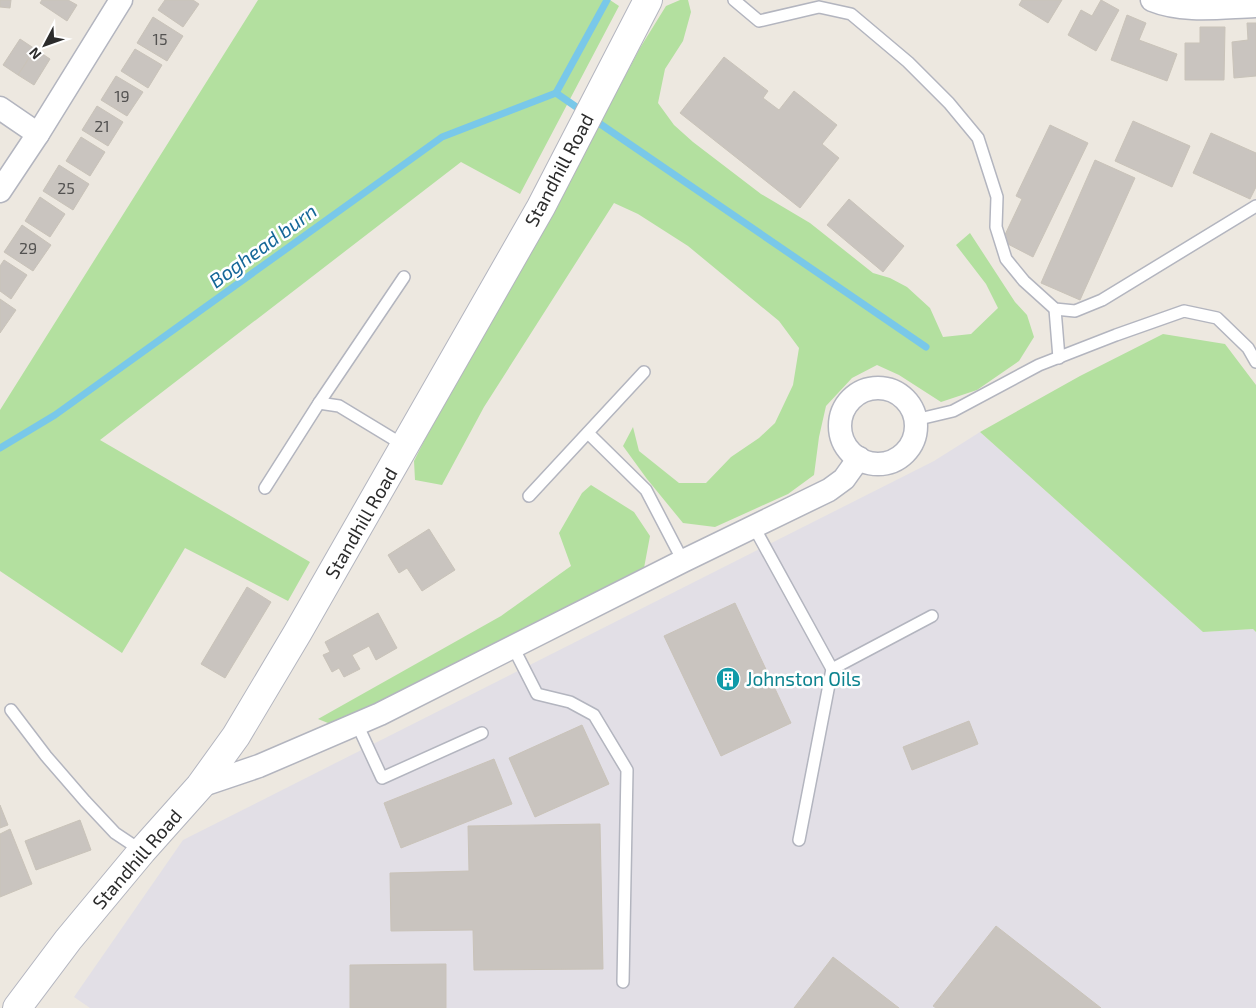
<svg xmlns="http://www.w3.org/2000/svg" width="1256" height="1008" font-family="'Exo 2',sans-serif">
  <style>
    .industrial { fill: #e2dfe6 }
    .green { fill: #b3e09f }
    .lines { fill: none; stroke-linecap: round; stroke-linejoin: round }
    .stream { stroke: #79c8e9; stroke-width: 7 }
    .building { fill: #c9c4bf; stroke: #c9c3b9 }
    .service-casing { stroke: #b3b5bf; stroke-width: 14 }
    .minor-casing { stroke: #b3b5bf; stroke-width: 25 }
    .tertiary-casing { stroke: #b3b5bf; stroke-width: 30 }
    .service { stroke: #fff; stroke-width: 11 }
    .minor { stroke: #fff; stroke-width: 22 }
    .tertiary { stroke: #fff; stroke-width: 28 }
    .labels { text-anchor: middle; stroke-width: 5; stroke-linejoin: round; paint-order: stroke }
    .number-label { font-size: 16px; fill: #535251 }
    .street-label { font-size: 19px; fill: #2c2c2c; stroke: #fff }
    .culture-label { font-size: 19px; fill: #0d838f; stroke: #fff; text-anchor: start }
    .water-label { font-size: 20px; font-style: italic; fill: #156798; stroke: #fff }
  </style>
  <rect width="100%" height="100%" fill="#ede8e0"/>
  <polygon class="industrial" points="980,432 1203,632 1253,629 1256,632 1256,1008 90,1008 74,997 183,840 934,461"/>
  <g class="green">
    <polygon points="258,0 610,0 619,6 520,194 461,162 100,440 310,562 288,601 185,548 122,653 0,571 0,410"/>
    <polygon points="680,0 688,0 691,12 683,41 665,69 658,103 674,125 693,142 761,194 810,223 873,273 890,278 907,287 930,308 943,337 971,334 998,308 986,284 956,245 970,233 1015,302 1027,315 1034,337 1019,361 977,390 941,402 899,375 877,365 852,378 826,406 819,437 814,475 788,494 715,527 683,523 647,479 623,446 633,427 639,451 679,483 706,483 731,457 759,438 775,423 793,385 799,348 779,321 688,246 638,214 614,203 484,407 442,485 415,480 414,461 426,437 589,144 640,48 666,6"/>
    <polygon points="1163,334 1225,344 1256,385 1256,632 1253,629 1203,632 980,432 1080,376"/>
    <polygon points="591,485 634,512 650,536 644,568 333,725 318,719 501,616 571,566 559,533 582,493"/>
  </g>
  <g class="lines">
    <g class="stream">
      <polyline points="556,93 585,113"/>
      <polyline points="556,93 607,0"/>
      <polyline points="593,119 926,347"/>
      <polyline points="0,448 55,415 442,137 556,93"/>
    </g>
  </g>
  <g class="building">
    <polygon points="0,0 11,0 10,8 0,7"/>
    <polygon points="42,0 68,0 77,5 67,21 40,3"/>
    <polygon points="165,0 193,0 199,4 183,27 158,10"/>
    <polygon points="1022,0 1062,0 1048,23 1019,5"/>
    <polygon points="1101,0 1119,10 1096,51 1068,35 1081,10 1092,16"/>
    <polygon points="1127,15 1146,23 1139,40 1177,54 1167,81 1111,60"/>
    <polygon points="153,17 183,36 167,61 137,43"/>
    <polygon points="1247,23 1256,23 1256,76 1234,78 1232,42 1248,40"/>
    <polygon points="1200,27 1225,27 1224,80 1185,80 1185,43 1200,43"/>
    <polygon points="20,39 35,49 18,75 3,65"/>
    <polygon points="35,49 50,59 34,85 18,75"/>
    <polygon points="135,49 162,65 148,88 121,71"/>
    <polygon points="724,57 768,91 763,98 779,110 794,91 837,125 822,144 839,158 800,208 680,113"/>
    <polygon points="116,76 143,92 127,116 101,100"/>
    <polygon points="97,106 123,122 108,146 82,130"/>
    <polygon points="1133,121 1190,146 1172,187 1115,161"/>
    <polygon points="1050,125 1088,143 1033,257 1002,241 1022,199 1016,196"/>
    <polygon points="1211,133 1256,153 1256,187 1250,199 1193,173"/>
    <polygon points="81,137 105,152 90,176 66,161"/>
    <polygon points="1095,160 1135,178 1080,300 1041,283"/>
    <polygon points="59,165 89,184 73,210 43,191"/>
    <polygon points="40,197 65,214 50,237 25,221"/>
    <polygon points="849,199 904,246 883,272 827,225"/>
    <polygon points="22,225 51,245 33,271 4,252"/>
    <polygon points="4,260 27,275 11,299 0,291 0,266"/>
    <polygon points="0,299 16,310 0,333"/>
    <polygon points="429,529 455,570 422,591 407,568 399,573 388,555"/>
    <polygon points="247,587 271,602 225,678 201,664"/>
    <polygon points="735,603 791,723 721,756 664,636"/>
    <polygon points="378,613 397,648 376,660 369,646 352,655 360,669 344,677 339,668 332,672 323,655 330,652 325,642"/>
    <polygon points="969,721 978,744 912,770 903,747"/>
    <polygon points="582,725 609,784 535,817 509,758"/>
    <polygon points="494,759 512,804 401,848 384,803"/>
    <polygon points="0,805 8,825 0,828"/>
    <polygon points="80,820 91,850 36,870 25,841"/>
    <polygon points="600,824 603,969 474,970 473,930 391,931 390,873 469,871 468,826"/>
    <polygon points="10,829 32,884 0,897 0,834"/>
    <polygon points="996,926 1101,1008 936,1008 933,1006"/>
    <polygon points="833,957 899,1008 794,1008"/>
    <polygon points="446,964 446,1008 350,1008 350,965"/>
  </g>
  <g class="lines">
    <g class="service-casing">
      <g id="service">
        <polyline points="734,0 759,21 819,7 851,14 908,62 949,103 978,138 997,197 996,227 1006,259 1024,281 1055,309 1075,311 1102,300 1256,206"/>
        <polyline points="1055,309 1059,358"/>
        <polyline points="319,403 339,406 405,446"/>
        <polyline points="915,420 953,411 1039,365 1116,335 1184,311 1217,318 1248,348 1256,362"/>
        <polyline points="588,433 646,490 683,561"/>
        <polyline points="265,488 319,403 404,277"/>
        <polyline points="529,496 644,372"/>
        <polyline points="754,527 832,669 932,616"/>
        <polyline points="513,647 537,694 570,702 594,715 627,770 623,982"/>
        <polyline points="11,710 46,756 85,801 115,833 142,851"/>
        <polyline points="357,724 382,778 482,733"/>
        <polyline points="799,840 832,669"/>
      </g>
    </g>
    <g class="minor-casing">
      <g id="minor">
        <path d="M1152,0C1184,13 1222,7 1256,6"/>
        <polyline points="0,108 38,134"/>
        <polyline points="0,191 38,134 121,0"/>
        <circle cx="878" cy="426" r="38"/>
        <polyline points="200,786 259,766 380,714 683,561 829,490 844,479 859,458"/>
      </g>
    </g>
    <g class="tertiary-casing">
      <polyline id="tertiary" points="17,1008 68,940 142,851 200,786 236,736 298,632 541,207 648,0"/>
    </g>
    <use href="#service" class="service"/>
    <use href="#minor" class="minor"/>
    <use href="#tertiary" class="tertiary"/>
  </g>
  <defs>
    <g id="building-disc" transform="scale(1.25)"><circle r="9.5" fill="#0f9aa8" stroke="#fff"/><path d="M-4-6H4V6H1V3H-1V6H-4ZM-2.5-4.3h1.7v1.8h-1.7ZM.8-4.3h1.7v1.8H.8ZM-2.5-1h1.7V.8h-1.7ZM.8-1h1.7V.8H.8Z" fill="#fff"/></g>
  </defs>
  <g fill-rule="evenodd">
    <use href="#building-disc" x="728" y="679"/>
  </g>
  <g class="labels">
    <g class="number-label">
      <text x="160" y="45">15</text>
      <text x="122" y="102">19</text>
      <text x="102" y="132">21</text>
      <text x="66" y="194">25</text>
      <text x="28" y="254">29</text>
    </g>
    <g class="street-label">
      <text transform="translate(559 170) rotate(-62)" y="7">Standhill Road</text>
      <text transform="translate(361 523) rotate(-60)" y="7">Standhill Road</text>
      <text transform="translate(137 859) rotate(-49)" y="7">Standhill Road</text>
    </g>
    <g class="culture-label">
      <text x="746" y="686">Johnston Oils</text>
    </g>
    <g class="water-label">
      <text transform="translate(263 246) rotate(-36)" y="7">Boghead burn</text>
    </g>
  </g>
  <g transform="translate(45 45) rotate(229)" stroke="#ffffff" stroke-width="4" paint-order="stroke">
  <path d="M0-4L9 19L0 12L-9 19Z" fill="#2c2c2c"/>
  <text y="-8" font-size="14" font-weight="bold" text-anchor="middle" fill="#2c2c2c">N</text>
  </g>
</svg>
